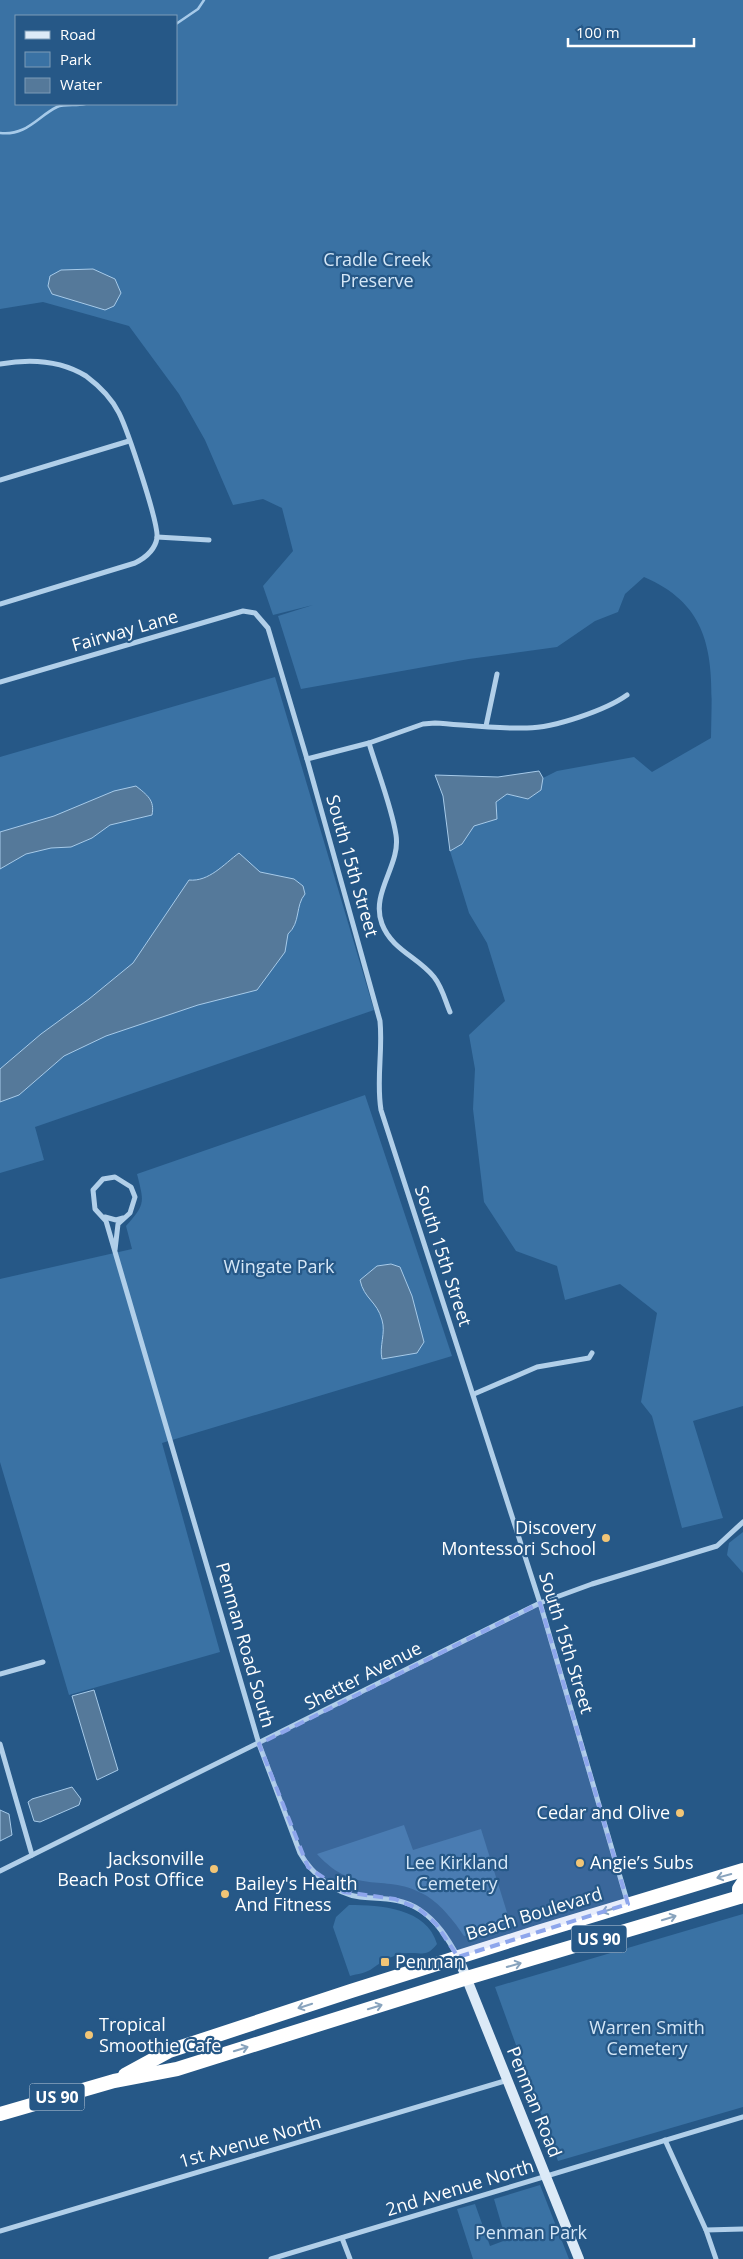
<svg xmlns="http://www.w3.org/2000/svg" width="743" height="2259" font-family="'Open Sans',sans-serif">
  <style>
    .green { fill: #3a72a4; fill-rule: evenodd }
    .water { fill: #55799a; stroke: #a6cae9 }
    .lines { fill: none; stroke-linecap: round; stroke-linejoin: round }
    .stream { stroke: #a6cae9; stroke-width: 2.5 }
    .street { stroke: #b1cfe9; stroke-width: 5 }
    .secondary { stroke: #dceaf7; stroke-width: 10 }
    .highway { stroke: #fff; stroke-width: 14 }
    .oneway { stroke: #88a3bd }
    .marked { fill: #8ea6ec; fill-opacity: 0.2; stroke: #8ea6ec; stroke-width: 4; stroke-dasharray: 10 6; stroke-linejoin: round }
    .poi-dot { fill: #f2c576; stroke: #265887; stroke-width: 2 }
    .labels { text-anchor: middle; stroke-width: 4.5; stroke-linejoin: round; paint-order: stroke }
    .shield { fill: #265887; stroke: #becddb; stroke-width: 1 }
    .shield-label { font-size: 16px; font-weight: bold; fill: #fff }
    .park-label { font-size: 18px; fill: #d5e7f7; stroke: #265887 }
    .street-label { font-size: 18px; fill: #fff; stroke: #265887 }
    .poi-label { font-size: 18px; fill: #fff; stroke: #265887; text-anchor: start }
  </style>
  <rect width="100%" height="100%" fill="#265887"/>
  <g class="green">
    <path d="M0,0H743V1406L693,1421L723,1518L682,1528L652,1416L641,1402L657,1313L620,1284L565,1300L557,1266L516,1251L484,1202L473,1109L475,1069L469,1035L505,1001L487,943L469,913L450,851L462,844L474,826L496,819V802L507,794L528,799L541,790L543,778L557,771L634,757L652,772L711,738C712,669 719,609 644,577L625,594L618,612L595,621L557,647L469,659L301,689L278,616L313,605L273,615L263,586L293,551L282,508L263,499L233,505L205,440L179,394L129,326L43,302L0,309ZM16,16H176V104H16Z"/>
    <polygon points="275,677 374,1010 35,1127 44,1160 0,1173 0,757"/>
    <path d="M365,1095L452,1356L162,1443L220,1652L69,1695L0,1462V1279L132,1249L126,1226C146,1204 144,1202 137,1174Z"/>
    <polygon points="743,1532 743,1573 727,1555 729,1543"/>
    <path d="M404,1825L413,1850L481,1829L510,1922L464,1936C454,1921 442,1906 427,1896C385,1871 357,1898 317,1854Z"/>
    <path d="M349,1905C380,1905 427,1908 437,1944C426,1958 422,1952 409,1953C395,1953 383,1961 373,1968C367,1973 357,1974 350,1976L333,1927L336,1917Z"/>
    <polygon points="743,1914 743,2107 558,2161 495,1987"/>
    <polygon points="540,2185 569,2259 473,2259 457,2209 475,2204 490,2246 506,2240 494,2199"/>
  </g>
  <g class="water">
    <polygon points="93,269 115,279 121,293 114,306 105,310 52,294 48,286 50,276 61,270"/>
    <polygon points="539,771 543,778 541,790 528,799 507,794 496,802 497,819 474,826 462,844 450,851 443,796 435,775 498,777"/>
    <path d="M136,786C147,795 155,800 152,815L110,825L92,838L71,847L51,848L26,854L0,869V832L54,816L114,791Z"/>
    <path d="M239,853L260,872L294,879L303,886L305,894C295,906 301,922 288,934L285,952L257,990L198,1005L106,1036L64,1056L19,1095L0,1102V1069L41,1034L89,999L133,963L189,880C209,882 224,864 239,853Z"/>
    <path d="M391,1264L400,1267L412,1296L424,1342L417,1353L382,1359C379,1346 386,1333 382,1320C377,1301 364,1299 360,1280L377,1266Z"/>
    <polygon points="94,1690 118,1770 97,1780 72,1696"/>
    <polygon points="72,1787 81,1799 79,1805 40,1822 34,1821 28,1802 32,1799"/>
    <polygon points="0,1810 9,1814 12,1835 0,1841"/>
  </g>
  <g class="lines">
    <g class="stream">
      <polyline points="176,24 198,9 204,0"/>
      <path d="M0,133C27,136 38,116 57,107C65,104 76,106 85,104"/>
    </g>
    <g class="street">
      <path d="M0,364C28,359 60,360 86,376C98,385 112,399 119,413C127,429 159,523 157,538C155,550 145,558 135,563L0,604"/>
      <polyline points="0,480 129,441"/>
      <polyline points="157,537 209,540"/>
      <path d="M0,682L243,611L255,613L268,628L307,759L380,1021C383,1051 376,1080 381,1110L540,1603L628,1904"/>
      <polyline points="486,726 497,674"/>
      <path d="M369,743C377,770 392,808 396,835C401,865 370,893 382,924C392,950 418,957 434,977C442,987 445,1000 450,1012"/>
      <path d="M307,759L369,743L423,724L435,723C466,725 497,729 527,728C554,728 606,710 627,695"/>
      <polyline points="105,1217 116,1220 123,1218"/>
      <path d="M115,1250L118,1224L130,1213L135,1197L131,1187L115,1177L103,1179L93,1190L95,1209L106,1221L259,1744L300,1853C312,1874 335,1894 360,1897C381,1899 401,1897 420,1910C437,1921 448,1939 458,1957"/>
      <polyline points="474,1394 537,1367 589,1358 592,1353"/>
      <polyline points="0,1674 43,1662"/>
      <polyline points="0,1744 32,1855"/>
      <polyline points="0,1871 540,1603 592,1584 717,1546 743,1522"/>
      <polyline points="665,2140 706,2230 716,2259"/>
      <polyline points="706,2230 743,2229"/>
      <polyline points="0,2231 508,2080"/>
      <polyline points="342,2238 350,2259"/>
      <polyline points="271,2259 743,2117"/>
    </g>
    <polyline class="secondary" points="458,1957 579,2259"/>
    <g class="highway">
      <polyline points="739,1897 739,1889 743,1883"/>
      <polyline points="125,2075 169,2051 351,1991 538,1932 743,1870"/>
      <polyline points="0,2114 114,2081 177,2069 467,1978 743,1896"/>
    </g>
  </g>
  <defs><path id="oneway-shaft" d="M-6 0H5M1.5-3L5.5 0L1.5 3" fill="none" stroke-width="1.6" stroke-linecap="round" stroke-linejoin="round" transform="scale(1.25)"/></defs>
  <g class="oneway">
    <use href="#oneway-shaft" transform="translate(724 1876) rotate(165)"/>
    <use href="#oneway-shaft" transform="translate(609 1910) rotate(163)"/>
    <use href="#oneway-shaft" transform="translate(669 1918) rotate(-17)"/>
    <use href="#oneway-shaft" transform="translate(514 1965) rotate(-16)"/>
    <use href="#oneway-shaft" transform="translate(305 2006) rotate(162)"/>
    <use href="#oneway-shaft" transform="translate(375 2007) rotate(-17)"/>
    <use href="#oneway-shaft" transform="translate(241 2049) rotate(-17)"/>
  </g>
  <path class="marked" d="M540,1603L628,1904L458,1957L436,1924L419,1909L395,1899L344,1892L308,1867L259,1744Z"/>
  <g class="poi-dot">
    <circle cx="606" cy="1538" r="5"/>
    <circle cx="680" cy="1813" r="5"/>
    <circle cx="580" cy="1863" r="5"/>
    <circle cx="214" cy="1869" r="5"/>
    <circle cx="225" cy="1894" r="5"/>
    <rect x="380" y="1957" width="10" height="10" rx="2.5"/>
    <circle cx="89" cy="2035" r="5"/>
  </g>
  <g class="labels">
    <g class="shield">
      <rect x="571.5" y="1925.5" width="55" height="27" rx="4"/>
      <rect x="29.5" y="2083.5" width="55" height="27" rx="4"/>
    </g>
    <g class="shield-label">
      <text x="599" y="1945">US 90</text>
      <text x="57" y="2103">US 90</text>
    </g>
    <g class="park-label">
      <text x="377" y="266">Cradle Creek<tspan x="377" dy="21">Preserve</tspan></text>
      <text x="279" y="1273">Wingate Park</text>
      <text x="457" y="1869">Lee Kirkland<tspan x="457" dy="21">Cemetery</tspan></text>
      <text x="647" y="2034">Warren Smith<tspan x="647" dy="21">Cemetery</tspan></text>
      <text x="531" y="2239">Penman Park</text>
    </g>
    <g class="street-label">
      <text transform="translate(125 631) rotate(-16)" y="6">Fairway Lane</text>
      <text transform="translate(352 866) rotate(74)" y="6">South 15th Street</text>
      <text transform="translate(443 1256) rotate(72)" y="6">South 15th Street</text>
      <text transform="translate(566 1643) rotate(73)" y="6">South 15th Street</text>
      <text transform="translate(245 1645) rotate(74)" y="6">Penman Road South</text>
      <text transform="translate(363 1676) rotate(-27)" y="6">Shetter Avenue</text>
      <text transform="translate(534 1914) rotate(-17)" y="6">Beach Boulevard</text>
      <text transform="translate(534 2102) rotate(68)" y="6">Penman Road</text>
      <text transform="translate(250 2142) rotate(-16)" y="6">1st Avenue North</text>
      <text transform="translate(460 2188) rotate(-17)" y="6">2nd Avenue North</text>
    </g>
    <g class="poi-label">
      <text x="596" y="1534" text-anchor="end">Discovery<tspan x="596" dy="21">Montessori School</tspan></text>
      <text x="670" y="1819" text-anchor="end">Cedar and Olive</text>
      <text x="204" y="1865" text-anchor="end">Jacksonville<tspan x="204" dy="21">Beach Post Office</tspan></text>
      <text x="590" y="1869">Angie’s Subs</text>
      <text x="235" y="1890">Bailey's Health<tspan x="235" dy="21">And Fitness</tspan></text>
      <text x="395" y="1968">Penman</text>
      <text x="99" y="2031">Tropical<tspan x="99" dy="21">Smoothie Cafe</tspan></text>
    </g>
  </g>
  <rect x="15" y="15" width="162" height="90" fill="#265887" stroke="#7d9bb7"/>
  <rect x="25" y="31" width="25" height="8" fill="#dceaf7" stroke="#7d9bb7"/>
  <text x="60" y="40" font-size="15" fill="#ffffff">Road</text>
  <rect x="25" y="52" width="25" height="15" fill="#3a72a4" stroke="#7d9bb7"/>
  <text x="60" y="65" font-size="15" fill="#ffffff">Park</text>
  <rect x="25" y="78" width="25" height="15" fill="#55799a" stroke="#7d9bb7"/>
  <text x="60" y="90" font-size="15" fill="#ffffff">Water</text>
  <path d="M568 38v8h126v-8" fill="none" stroke="#ffffff" stroke-width="2.5"/>
  <text x="576" y="38" font-size="15" fill="#ffffff" stroke="#265887" stroke-width="4" paint-order="stroke">100 m</text>
</svg>
